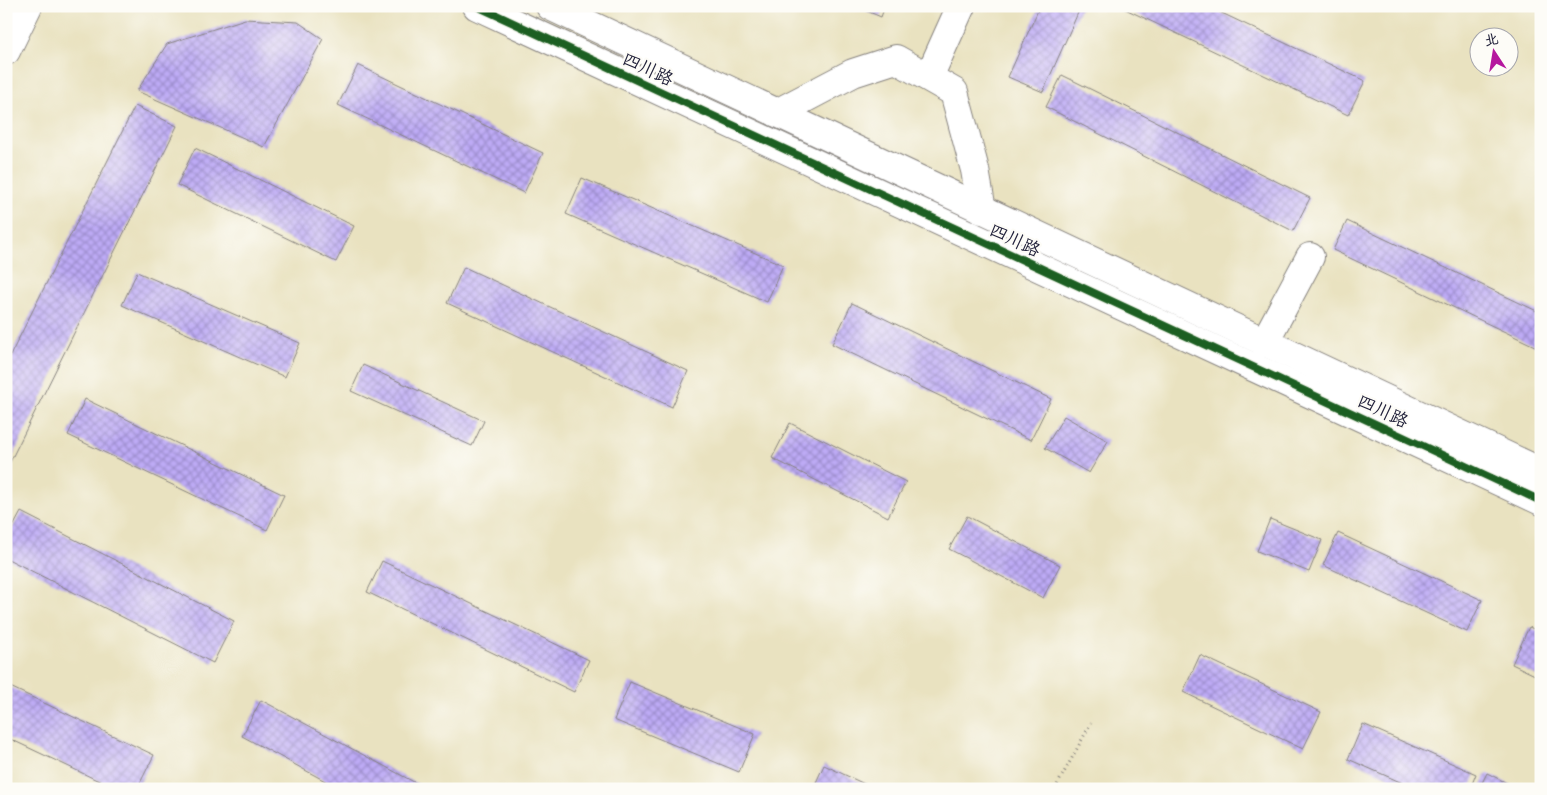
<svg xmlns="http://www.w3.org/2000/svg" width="1547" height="795" font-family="'Comic Neue','LXGW WenKai TC',sans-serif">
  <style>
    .building { fill: url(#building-cross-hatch) }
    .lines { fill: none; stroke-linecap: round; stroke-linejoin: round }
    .minor-casing { stroke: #86827e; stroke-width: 30 }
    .path { stroke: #86827e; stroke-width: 3; stroke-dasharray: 1 4; stroke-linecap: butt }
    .minor { stroke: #fff; stroke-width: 28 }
    .cycleway-casing { stroke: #fdfcf7; stroke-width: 11 }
    .cycleway { stroke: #1b5e20; stroke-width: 8 }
    .labels { text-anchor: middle; stroke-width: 4.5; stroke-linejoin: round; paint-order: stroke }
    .street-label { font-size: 18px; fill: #22223b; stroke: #fdfcf7 }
  </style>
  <defs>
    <pattern id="building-cross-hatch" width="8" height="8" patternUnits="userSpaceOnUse" patternTransform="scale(1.25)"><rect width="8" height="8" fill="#bdaaf5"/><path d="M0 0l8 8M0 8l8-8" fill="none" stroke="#998ac8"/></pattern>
  </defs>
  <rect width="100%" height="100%" fill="#fdfcf7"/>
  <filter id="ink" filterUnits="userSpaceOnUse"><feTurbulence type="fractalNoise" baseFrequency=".02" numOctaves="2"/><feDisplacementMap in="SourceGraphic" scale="10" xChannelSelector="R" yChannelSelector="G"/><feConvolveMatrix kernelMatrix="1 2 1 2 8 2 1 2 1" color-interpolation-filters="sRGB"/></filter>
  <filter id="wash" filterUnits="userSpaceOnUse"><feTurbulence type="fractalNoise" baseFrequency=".0096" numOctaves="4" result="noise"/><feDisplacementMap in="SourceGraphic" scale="20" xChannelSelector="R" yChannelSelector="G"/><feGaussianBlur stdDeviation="1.12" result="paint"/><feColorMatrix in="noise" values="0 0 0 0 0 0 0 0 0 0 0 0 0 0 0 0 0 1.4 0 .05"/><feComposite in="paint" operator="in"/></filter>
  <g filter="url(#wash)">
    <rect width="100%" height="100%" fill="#e9e2c0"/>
    <g id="blocks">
      <g class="building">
        <polygon points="855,6 885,6 881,17"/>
        <polygon points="1040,6 1081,6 1043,92 1008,77"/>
        <polygon points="1119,6 1207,6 1365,81 1348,115"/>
        <polygon points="245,19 298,22 323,39 264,147 137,91 167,44"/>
        <polygon points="358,65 543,153 524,193 338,105"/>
        <polygon points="1062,75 1310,198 1293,231 1046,107"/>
        <polygon points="135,106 177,126 6,470 6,364"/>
        <polygon points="195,148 354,226 336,262 177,185"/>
        <polygon points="582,178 783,265 767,302 566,214"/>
        <polygon points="1347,221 1541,313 1541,349 1333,250"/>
        <polygon points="464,267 688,371 672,407 447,303"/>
        <polygon points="137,272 300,343 285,377 122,305"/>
        <polygon points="852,303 1051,399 1031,440 832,344"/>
        <polygon points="363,365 484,421 472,446 351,391"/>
        <polygon points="85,399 284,495 267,530 68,435"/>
        <polygon points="1064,416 1108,441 1089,473 1045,448"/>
        <polygon points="790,423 906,482 888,517 772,458"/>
        <polygon points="21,512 234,621 213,663 6,558 6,540"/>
        <polygon points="967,516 1060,565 1043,598 949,549"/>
        <polygon points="1270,519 1322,540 1309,572 1257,551"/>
        <polygon points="1338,533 1482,600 1467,632 1323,565"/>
        <polygon points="382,561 589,660 574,692 367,592"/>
        <polygon points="1529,627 1541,632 1541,678 1512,664"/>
        <polygon points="1200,655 1321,712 1303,749 1183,692"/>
        <polygon points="630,682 755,734 739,772 614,720"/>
        <polygon points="6,685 154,755 137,789 116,789 6,737"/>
        <polygon points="261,700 427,789 340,789 242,736"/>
        <polygon points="1363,724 1476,774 1470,789 1416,789 1348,759"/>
        <polygon points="824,765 875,789 813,789"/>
        <polygon points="1487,773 1519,789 1479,789"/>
      </g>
    </g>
  </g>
  <g filter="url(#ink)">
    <use href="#blocks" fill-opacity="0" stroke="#86827e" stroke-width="1"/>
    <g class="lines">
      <g class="minor-casing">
        <g id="minor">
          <polyline points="477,6 1541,501"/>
          <polyline points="550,6 1541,472"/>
          <polyline points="6,51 28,6"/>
          <polyline points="929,77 961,6"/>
          <polyline points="777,113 853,73 896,59 954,92 975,170 982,210"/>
          <polyline points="1264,343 1310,257"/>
        </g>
      </g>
      <polyline class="path" points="1055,789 1091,723"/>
      <use href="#minor" class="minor"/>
      <g class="cycleway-casing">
        <polyline id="cycleway" points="477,6 1541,501"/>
      </g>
      <use href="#cycleway" class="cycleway"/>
    </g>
  </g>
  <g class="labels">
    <g class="street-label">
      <text transform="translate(648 69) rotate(25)" y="6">四川路</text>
      <text transform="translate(1015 240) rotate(25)" y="6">四川路</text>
      <text transform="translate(1383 411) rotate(25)" y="6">四川路</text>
    </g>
  </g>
  <rect width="1547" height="795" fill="none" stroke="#fdfcf7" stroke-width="25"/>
  <g transform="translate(1494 52) rotate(348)"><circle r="24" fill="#fdfcf7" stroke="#a5a5ac"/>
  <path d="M0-4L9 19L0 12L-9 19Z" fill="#b5179e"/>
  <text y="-8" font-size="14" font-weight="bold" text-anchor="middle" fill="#22223b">北</text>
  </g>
</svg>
